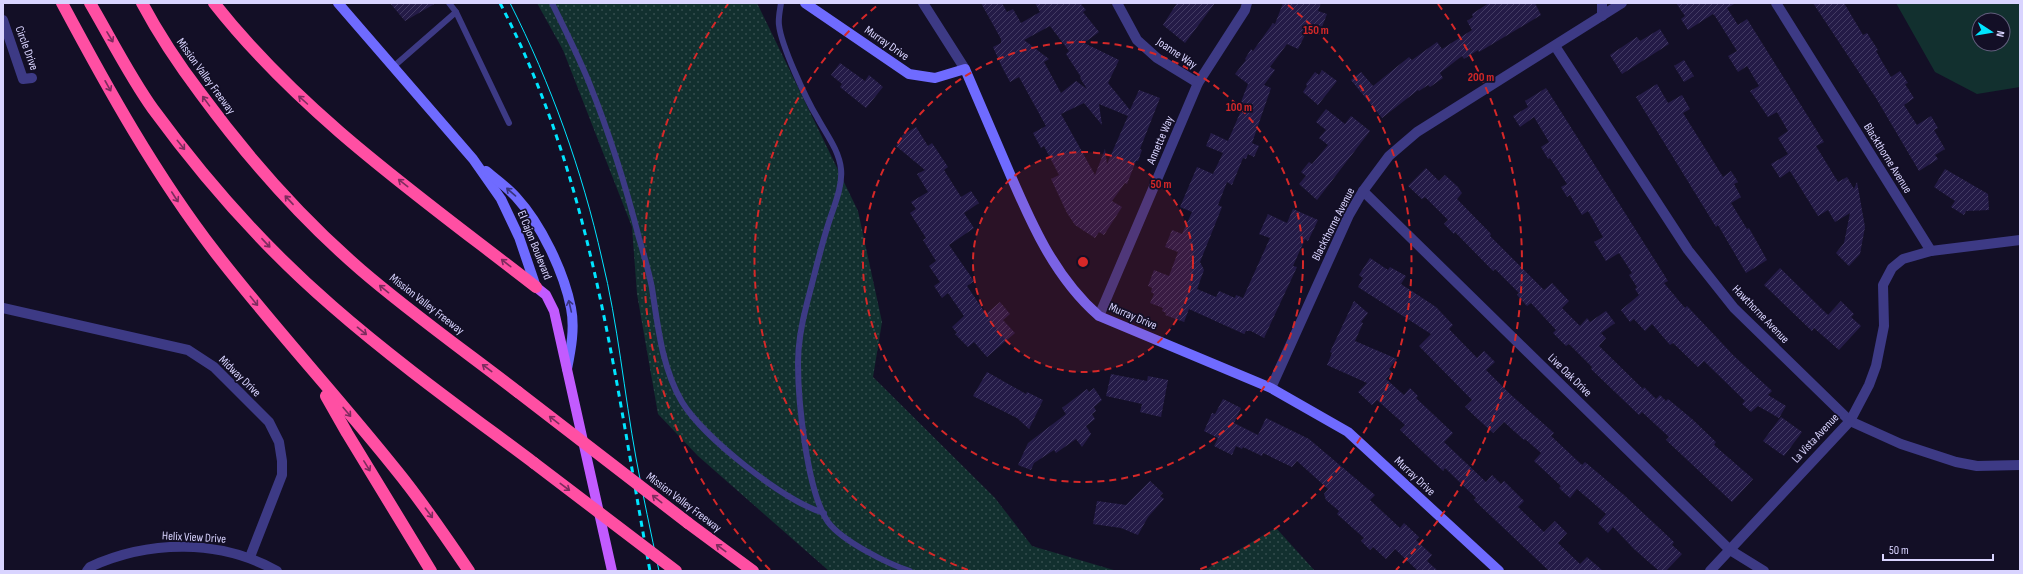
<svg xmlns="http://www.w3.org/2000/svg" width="2023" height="574" font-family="'Sofia Sans Condensed',sans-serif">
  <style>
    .grass { fill: url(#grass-dots) }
    .park { fill: #12302f; fill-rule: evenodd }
    .building { fill: url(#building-hatch); fill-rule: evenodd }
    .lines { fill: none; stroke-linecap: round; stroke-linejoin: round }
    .lane { stroke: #3d3a85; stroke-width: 6 }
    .street { stroke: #3d3a85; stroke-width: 10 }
    .secondary { stroke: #6f6bff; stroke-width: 10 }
    .primary { stroke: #c25bff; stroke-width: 10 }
    .highway { stroke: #ff4fa3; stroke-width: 12 }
    .tram { stroke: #00e5ff; stroke-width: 1 }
    .rail { stroke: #00e5ff; stroke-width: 3; stroke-dasharray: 6 5; stroke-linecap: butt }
    .highway-bridge { stroke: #ff4fa3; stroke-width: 12 }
    .oneway { stroke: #7d2c5e }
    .oneway2 { stroke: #38347d }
    .ring { fill: none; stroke: #d62828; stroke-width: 2; stroke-dasharray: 7 5 }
    .labels { text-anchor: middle; stroke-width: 3.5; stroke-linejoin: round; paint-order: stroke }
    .street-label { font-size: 12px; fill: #d9d4ff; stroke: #130f26 }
    .centre { fill: #d62828; stroke: #130f26; stroke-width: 2 }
    .ring-label { font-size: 12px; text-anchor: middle; font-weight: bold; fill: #d62828; stroke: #130f26; stroke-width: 3.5; stroke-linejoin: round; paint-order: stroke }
  </style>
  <defs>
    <pattern id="grass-dots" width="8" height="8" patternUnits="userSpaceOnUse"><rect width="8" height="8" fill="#12302f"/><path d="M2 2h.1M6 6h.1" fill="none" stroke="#344d4e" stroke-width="1.8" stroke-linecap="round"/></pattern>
    <pattern id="building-hatch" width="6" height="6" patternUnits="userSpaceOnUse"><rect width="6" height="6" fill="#241b47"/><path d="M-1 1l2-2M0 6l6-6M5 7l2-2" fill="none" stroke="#433b63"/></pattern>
  </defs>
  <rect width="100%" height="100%" fill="#130f26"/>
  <g class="grass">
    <polygon points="537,3 757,3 858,211 882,322 873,377 995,498 1032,546 1117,571 829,571 698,456 658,414 637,294 632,227 563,50"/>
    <polygon points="1276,528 1315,571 1203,571"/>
  </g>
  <path class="park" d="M1896,3H2020V87L1977,94L1935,72ZM1979,20H2003V44H1979Z"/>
  <g class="building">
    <polygon points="390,3 436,3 405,21"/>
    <path d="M981,3H1002L1007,12L1013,9L1021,23L1040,12L1035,3H1080L1086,10L1083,12L1099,32L1084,43L1119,60L1108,83L1130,110L1139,90L1160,98L1140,149L1142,150L1138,161H1136L1127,184L1125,183L1112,201L1122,207L1104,235L1099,232L1095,238L1075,225L1067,213L1051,179L1059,175L1044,146L1041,148L1033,133L1046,126L1019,77L1010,82L1002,67L993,47L1001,43V39ZM1050,26L1069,51L1066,54L1081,77L1080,78L1087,89L1076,81L1061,93L1044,62L1049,59L1024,40ZM1084,103L1102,125L1099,104L1128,116L1107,164L1105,149L1095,175L1061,114Z"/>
    <polygon points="1177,3 1215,3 1185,43 1163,25"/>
    <polygon points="1283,3 1321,3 1318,11 1327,14 1322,27 1313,24 1310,34 1306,33 1298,49 1287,44 1270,67 1275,70 1264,85 1271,88 1252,143 1259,146 1254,157 1248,154 1246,159 1243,158 1232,185 1227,182 1218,205 1222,207 1200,262 1204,270 1197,289 1216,297 1219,291 1235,298 1236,295 1243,298 1270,238 1259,234 1268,214 1287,223 1293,209 1318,220 1308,241 1305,239 1293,266 1297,267 1264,338 1251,331 1246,331 1244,334 1189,309 1184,322 1165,315 1166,313 1162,311 1163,308 1150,303 1154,294 1151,292 1152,288 1148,286 1154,270 1169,276 1178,252 1165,247 1172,230 1182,234 1192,212 1180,207 1197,167 1213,174 1223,153 1206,146 1211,133 1228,141 1240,113 1237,112 1248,84 1235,74 1246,60 1245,59 1251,49 1253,51 1273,23 1275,24"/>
    <polygon points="1489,3 1535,3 1541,15 1479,52 1478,50 1464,59 1462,56 1440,73 1443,78 1430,87 1428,85 1419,91 1418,90 1382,118 1351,80 1361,72 1373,86 1409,57 1412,60 1437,42 1442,49 1472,30 1467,21 1473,17 1472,14"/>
    <polygon points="1676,3 1736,3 1727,8 1738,25 1747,19 1824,142 1816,146 1838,182 1847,177 1854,189 1857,182 1865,227 1860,254 1849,266 1836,253 1844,243 1850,213 1835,222 1828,210 1818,216 1790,171 1780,178 1771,164 1788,154 1778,138 1788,131 1777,112 1768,117 1757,101 1750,91 1759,86 1747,66 1738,72 1728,56 1737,51 1715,16 1713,14 1688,30 1681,19 1685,16"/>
    <polygon points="1813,3 1844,3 1863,35 1867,33 1878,50 1876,51 1891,77 1900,71 1908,83 1905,84 1914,98 1904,105 1917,125 1931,116 1938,128 1934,130 1945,149 1935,155 1938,159 1919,171 1876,98"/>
    <polygon points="1660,29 1669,44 1622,74 1610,55 1637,37 1640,41"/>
    <polygon points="1684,60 1694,76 1684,82 1674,66"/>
    <polygon points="840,63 865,81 869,75 883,87 866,108 840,87 842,84 831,75"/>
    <polygon points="1322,70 1337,81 1318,105 1303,92 1307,86 1306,84 1315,72 1319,75"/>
    <polygon points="1657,84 1668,103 1682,95 1690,109 1683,113 1723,177 1731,171 1738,182 1734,184 1741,197 1731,203 1747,229 1749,228 1767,260 1746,273 1718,225 1716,227 1636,97"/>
    <polygon points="1546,88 1668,281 1664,283 1685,308 1687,306 1734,356 1772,391 1768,395 1786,406 1779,418 1758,406 1751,412 1742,404 1745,401 1704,361 1698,367 1673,343 1670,345 1652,324 1645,331 1634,319 1630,322 1621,310 1639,295 1635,289 1637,287 1629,275 1632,273 1619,253 1606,261 1594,242 1603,237 1588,211 1582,215 1570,195 1567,197 1561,187 1567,184 1550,158 1548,159 1541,147 1549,142 1534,117 1520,127 1513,116 1528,107 1525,101"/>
    <polygon points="1326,109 1345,124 1351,116 1370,131 1317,200 1299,184 1306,176 1301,172 1309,162 1312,164 1328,145 1319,138 1326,130 1316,122"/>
    <polygon points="916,127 928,146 932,143 948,167 944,170 961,197 971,191 979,203 964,213 974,228 949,245 974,281 967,286 986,314 1000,302 1010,314 1003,320 1015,333 987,357 974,342 968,347 955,334 957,333 952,327 964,316 948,293 942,298 934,286 940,282 929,266 936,261 923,240 926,238 910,213 916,209 911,202 928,192 917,174 925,170 896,146 903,135"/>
    <polygon points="1426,168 1439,181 1445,175 1458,187 1462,193 1457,199 1491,234 1490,236 1544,290 1552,283 1569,301 1562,308 1580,326 1587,318 1590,322 1606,311 1615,323 1601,333 1606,338 1599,346 1643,389 1644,387 1656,399 1660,395 1666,401 1668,399 1692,419 1716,442 1714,445 1753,479 1732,502 1666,440 1669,437 1642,412 1639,415 1614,391 1591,369 1592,367 1569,344 1566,346 1553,333 1556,330 1531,303 1527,306 1517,295 1519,293 1495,269 1493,271 1455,232 1454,234 1444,224 1448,220 1425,197 1422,199 1408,186"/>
    <polygon points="1945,169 1988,194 1989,210 1966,211 1964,215 1951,207 1955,201 1934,187"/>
    <polygon points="1370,258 1388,270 1390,267 1406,276 1401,284 1436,307 1453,325 1449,329 1477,358 1484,351 1495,362 1486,370 1510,394 1554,433 1551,436 1582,465 1585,462 1624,495 1674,542 1672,545 1682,554 1666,571 1659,571 1634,549 1613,527 1608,533 1598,523 1606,514 1577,489 1570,498 1559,488 1561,486 1534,461 1541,453 1525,439 1524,440 1504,422 1493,433 1465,407 1472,400 1419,346 1431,334 1358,287 1363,278 1359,275"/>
    <polygon points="1780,268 1828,315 1841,301 1854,314 1851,317 1861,326 1839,350 1814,328 1812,331 1764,285"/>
    <polygon points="1354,301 1368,313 1361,322 1363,323 1355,341 1397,359 1389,369 1392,372 1386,379 1404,395 1410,388 1418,396 1416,398 1453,433 1444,442 1486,482 1492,475 1501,484 1504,481 1524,501 1518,507 1544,532 1555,521 1567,533 1558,543 1580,564 1587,557 1603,571 1549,571 1492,517 1474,500 1476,498 1445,468 1443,471 1400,430 1405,425 1377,400 1372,405 1358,392 1367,383 1327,365 1332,353 1330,352"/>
    <polygon points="987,372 1026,394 1027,392 1043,400 1029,429 1017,418 973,396"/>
    <polygon points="1111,374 1147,381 1148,376 1168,380 1161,417 1140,412 1142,404 1106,396"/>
    <polygon points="1094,388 1102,400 1094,407 1096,411 1092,414 1095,419 1086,426 1091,434 1082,447 1076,439 1056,453 1054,450 1034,463 1031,470 1018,465 1028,443 1066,414 1062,408 1087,389 1089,392"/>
    <polygon points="1223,399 1241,408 1234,423 1258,435 1266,418 1309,439 1375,495 1370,500 1400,528 1404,523 1419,537 1416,540 1432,555 1427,561 1438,571 1418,571 1395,549 1386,559 1373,547 1370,550 1361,541 1364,538 1337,514 1339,511 1326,500 1324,494 1328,489 1297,461 1292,467 1263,453 1262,456 1243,447 1242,449 1236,446 1232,455 1214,446 1218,438 1204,431 1212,413 1215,414"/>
    <polygon points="1781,417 1802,432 1784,456 1763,441"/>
    <polygon points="1150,481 1163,493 1160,496 1164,499 1148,517 1138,535 1121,528 1093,524 1097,501 1126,505"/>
  </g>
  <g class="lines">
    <g class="lane">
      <path d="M552,3C565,30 579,57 590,85C610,135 626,187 639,238C644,255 649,272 652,288C658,327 662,368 682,402C704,438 784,501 824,513"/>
      <path d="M781,3C780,10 778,18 779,25C781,45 806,99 817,117C826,134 839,150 841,169C843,187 833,208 828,225C820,250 814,277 807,303C802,322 798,343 798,363C798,401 807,492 828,522C842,541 888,564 910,571"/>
      <polyline points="456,12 509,123"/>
      <polyline points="393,67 456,12 449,3"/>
    </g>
    <g class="street">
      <polyline points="923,3 965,69"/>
      <polyline points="1117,3 1137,40 1157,58 1198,83"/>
      <polyline points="1776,3 1931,251"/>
      <polyline points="1602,16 1602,3"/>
      <polyline points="3,20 23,79 32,78"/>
      <polyline points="1555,46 1688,250 1734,308 1850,421 1901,444 1956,462 1977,466 2020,465"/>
      <polyline points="1363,191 1730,550 1764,571"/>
      <polyline points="3,308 188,350 214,367 269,422 279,442 282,461 282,475 250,557"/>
      <polyline points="1099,316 1198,83 1245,10 1247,3"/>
      <polyline points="1271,388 1349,215 1363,191 1389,156 1417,132 1622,3"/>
      <path d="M87,571L90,567C149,540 220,539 277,571"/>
      <polyline points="1710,571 1850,421 1869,385 1876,366 1884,326 1883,285 1892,268 1903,259 1931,251 2020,240"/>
    </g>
    <g class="secondary">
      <polyline points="338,3 473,159 501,199 519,237 536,287"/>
      <path d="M805,3L909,74L935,78L965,69C979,102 993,135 1007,167C1030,221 1054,277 1099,316L1271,388L1348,432L1499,571"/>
      <path d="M486,171C496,179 507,187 516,197C541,224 564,272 571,308C575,328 571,349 567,369"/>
    </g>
    <polyline class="primary" points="536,287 546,295 554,311 612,571"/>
    <g class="highway">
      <path d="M62,3C108,89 155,174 215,252C273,327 338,397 397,471C423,503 446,537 469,571"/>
      <path d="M90,3C110,37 130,77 153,109C205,180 265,248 332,306C396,362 466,412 534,463"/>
      <path d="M142,3C159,35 179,65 201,94C248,158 301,218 361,270C411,313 466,352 518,392"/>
      <path d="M214,3C303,116 423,199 536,287"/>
      <polyline points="326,396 347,433 431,571"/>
      <polyline points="688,523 753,571"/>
    </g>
    <path class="tram" d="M510,3C551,84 582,170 602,259C618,324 624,392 636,458C643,496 651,533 659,571"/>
    <path class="rail" d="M500,3C593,181 614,377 650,571"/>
    <g class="highway-bridge">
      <polyline points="518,392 688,523"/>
      <polyline points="534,463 676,571"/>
    </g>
  </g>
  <defs><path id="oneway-shaft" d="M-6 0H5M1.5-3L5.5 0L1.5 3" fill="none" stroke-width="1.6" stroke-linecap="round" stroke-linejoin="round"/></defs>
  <g class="oneway">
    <use href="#oneway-shaft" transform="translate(110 37) rotate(59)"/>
    <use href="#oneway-shaft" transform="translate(108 86) rotate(61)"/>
    <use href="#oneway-shaft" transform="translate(303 100) rotate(-138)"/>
    <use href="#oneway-shaft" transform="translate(206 101) rotate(-126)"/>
    <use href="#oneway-shaft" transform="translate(181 145) rotate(51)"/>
    <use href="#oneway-shaft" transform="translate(403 183) rotate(-142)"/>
    <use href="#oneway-shaft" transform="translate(175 197) rotate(57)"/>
    <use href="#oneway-shaft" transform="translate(289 200) rotate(-133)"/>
    <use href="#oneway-shaft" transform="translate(266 243) rotate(47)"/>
    <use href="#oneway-shaft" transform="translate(506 263) rotate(-142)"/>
    <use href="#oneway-shaft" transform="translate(384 289) rotate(-141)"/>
    <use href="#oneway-shaft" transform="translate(254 301) rotate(51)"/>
    <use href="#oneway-shaft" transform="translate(362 331) rotate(39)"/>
    <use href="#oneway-shaft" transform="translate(487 368) rotate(-143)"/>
    <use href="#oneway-shaft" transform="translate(347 412) rotate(50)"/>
    <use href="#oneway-shaft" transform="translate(554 420) rotate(-142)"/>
    <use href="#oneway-shaft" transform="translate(367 466) rotate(58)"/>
    <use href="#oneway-shaft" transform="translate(565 487) rotate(37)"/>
    <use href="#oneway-shaft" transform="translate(657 499) rotate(-142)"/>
    <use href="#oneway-shaft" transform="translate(429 513) rotate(53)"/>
    <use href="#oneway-shaft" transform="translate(721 548) rotate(-143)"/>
  </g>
  <g class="oneway2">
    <use href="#oneway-shaft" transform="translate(511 192) rotate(-139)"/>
    <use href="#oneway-shaft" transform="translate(570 306) rotate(-103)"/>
  </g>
  <circle cx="1083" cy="262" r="110" fill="#d62828" fill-opacity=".12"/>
  <g class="ring">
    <circle cx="1083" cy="262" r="110"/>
    <circle cx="1083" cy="262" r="220"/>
    <path d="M968 570A329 329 0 0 1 878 5M1288 5A329 329 0 0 1 1198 570"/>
    <path d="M770 570A439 439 0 0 1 728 4M1438 4A439 439 0 0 1 1396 570"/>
  </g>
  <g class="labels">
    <g class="street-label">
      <text transform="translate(887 43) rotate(35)" y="4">Murray Drive</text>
      <text transform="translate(27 48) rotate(70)" y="4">Circle Drive</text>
      <text transform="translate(1177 53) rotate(34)" y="4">Joanne Way</text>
      <text transform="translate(206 76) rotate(54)" y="4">Mission Valley Freeway</text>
      <text transform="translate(1160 140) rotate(-67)" y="4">Annette Way</text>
      <text transform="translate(1888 158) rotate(58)" y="4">Blackthorne Avenue</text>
      <text transform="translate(1333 224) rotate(-63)" y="4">Blackthorne Avenue</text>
      <text transform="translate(535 245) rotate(68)" y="4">El Cajon Boulevard</text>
      <text transform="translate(427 304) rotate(38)" y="4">Mission Valley Freeway</text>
      <text transform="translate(1761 314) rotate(46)" y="4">Hawthorne Avenue</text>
      <text transform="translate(1133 316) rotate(23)" y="4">Murray Drive</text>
      <text transform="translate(1570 375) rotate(44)" y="4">Live Oak Drive</text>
      <text transform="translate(240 376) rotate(44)" y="4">Midway Drive</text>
      <text transform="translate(1815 438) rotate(-47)" y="4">La Vista Avenue</text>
      <text transform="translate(1415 476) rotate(43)" y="4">Murray Drive</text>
      <text transform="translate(684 502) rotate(37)" y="4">Mission Valley Freeway</text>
      <text transform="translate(194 537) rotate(3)" y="4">Helix View Drive</text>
    </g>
  </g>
  <circle cx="1083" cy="262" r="6" class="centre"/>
  <g class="ring-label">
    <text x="1316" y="34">150 m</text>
    <text x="1481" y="81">200 m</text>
    <text x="1239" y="111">100 m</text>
    <text x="1161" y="188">50 m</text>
  </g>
  <rect width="2023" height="574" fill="none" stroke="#d9d4ff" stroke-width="8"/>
  <g transform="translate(1991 32) rotate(102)"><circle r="19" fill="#130f26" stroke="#625e7d"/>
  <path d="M0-3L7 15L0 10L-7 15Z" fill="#00e5ff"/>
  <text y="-6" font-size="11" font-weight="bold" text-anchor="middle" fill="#d9d4ff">N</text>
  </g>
  <path d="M1883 554v6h110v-6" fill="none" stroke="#d9d4ff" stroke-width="2"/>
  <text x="1889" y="554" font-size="12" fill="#d9d4ff" stroke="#130f26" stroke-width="3" paint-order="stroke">50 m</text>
</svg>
